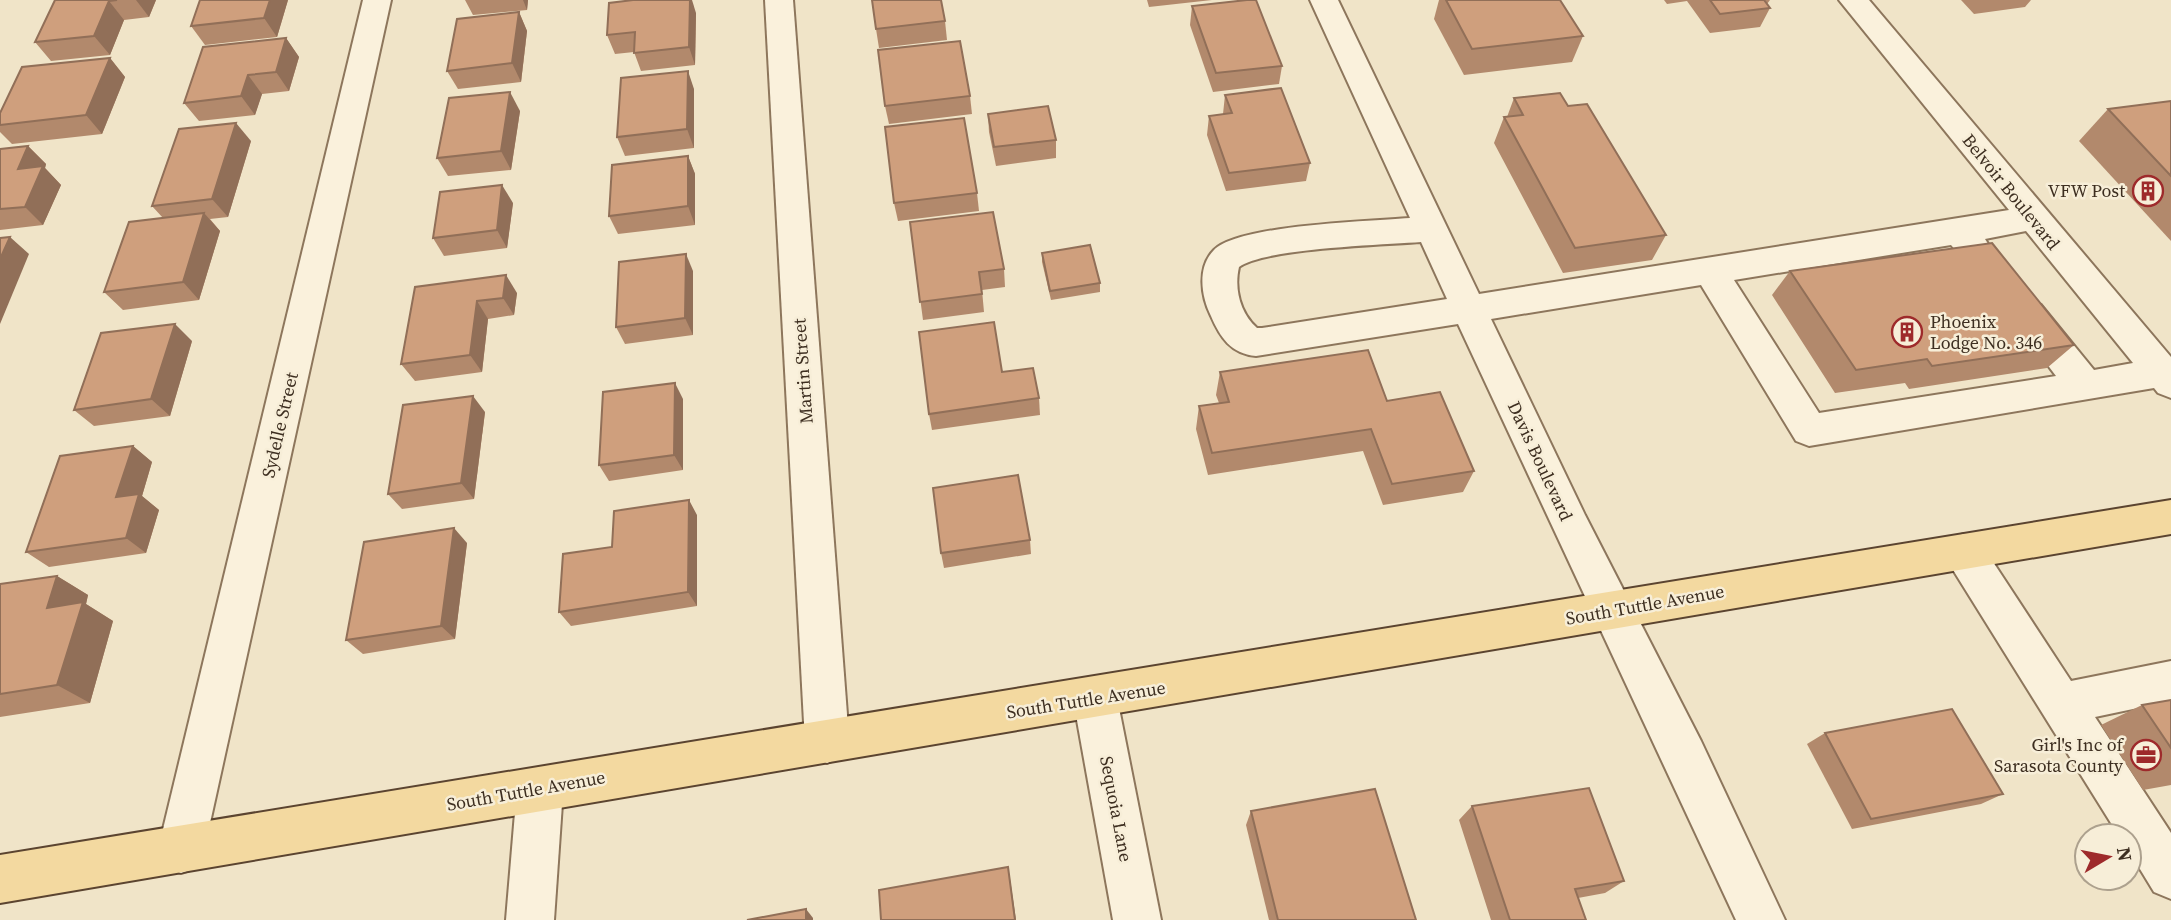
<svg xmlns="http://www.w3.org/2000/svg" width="2171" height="920" font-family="'Source Serif 4',serif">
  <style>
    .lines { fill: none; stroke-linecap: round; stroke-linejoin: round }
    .minor-casing { stroke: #8d765c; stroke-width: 4 }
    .major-casing { stroke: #5b4430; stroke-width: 4 }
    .minor { fill: #faf1dc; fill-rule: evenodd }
    .major { fill: #f3d9a0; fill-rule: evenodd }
    .wall { fill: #b2896c }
    .shaded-wall { fill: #916f58 }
    .building { fill: #cf9f7d; stroke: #916f58; stroke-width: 2 }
    .labels { text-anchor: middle; stroke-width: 5; stroke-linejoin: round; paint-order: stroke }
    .poi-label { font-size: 18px; fill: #3d2e20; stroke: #f7eed8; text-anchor: end }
    .street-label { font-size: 18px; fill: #3d2e20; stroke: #f7eed8 }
  </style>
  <rect width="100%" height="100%" fill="#f0e4c8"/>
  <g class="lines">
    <g class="minor-casing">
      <g id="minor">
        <polygon points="363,0 391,0 204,850 198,867 181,873 164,867 158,850"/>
        <polygon points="765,0 793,0 849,741 843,756 827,763 811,756 805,741"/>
        <path d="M1310,0H1338L1479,294L2009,210L1839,0H1869L2171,357V398L2158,393L2154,388L1809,446L1796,441L1701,285L1491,319L1585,515L1701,741L1785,920H1736L1458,324L1256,356C1231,354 1220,337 1211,316C1201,296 1197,267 1214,250C1238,225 1371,221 1410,218ZM2026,231L2133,363L2094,370L2041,305L2028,301L2015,305L2010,315L2056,376L1819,413L1734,280L1951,245C1963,259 1969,265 1987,259L1992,250L1985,239ZM1421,242L1447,299L1262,328H1257C1240,313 1234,289 1239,267C1265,248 1383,245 1421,242Z"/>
        <polygon points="1964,534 1978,539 2071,681 2171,661 2171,701 2095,717 2171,833 2171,899 2154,892 2129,851 2129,836 2119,836 1950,565 1944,552 1950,539"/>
        <polygon points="1095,677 1110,683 1117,698 1161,920 1113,920 1073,698 1080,683"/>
        <polygon points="540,767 556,773 563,789 554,920 506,920 517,789 524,773"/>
      </g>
    </g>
    <g class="major-casing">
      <polygon id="major" points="2171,500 2171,534 0,903 0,855"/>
    </g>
    <use href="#minor" class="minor"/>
    <use href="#major" class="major"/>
  </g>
  <g class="wall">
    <polygon points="55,0 156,0 149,17 124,20 110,55 51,61 35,42"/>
    <polygon points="288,0 277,37 205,45 191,26"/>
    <polygon points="465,0 528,0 527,10 473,15"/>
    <polygon points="1147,0 1212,0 1149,7"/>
    <polygon points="1439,0 1560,0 1583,36 1572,62 1464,75 1434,19"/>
    <polygon points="1664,0 1770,0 1767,4 1770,8 1760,27 1710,33 1687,1 1667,4"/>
    <polygon points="1961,0 2031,0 2025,7 1974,14"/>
    <polygon points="1192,6 1282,66 1279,84 1213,92 1190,25"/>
    <polygon points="519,12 527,31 521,82 458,89 447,71"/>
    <polygon points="696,13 695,65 641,71 634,52 615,54 607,35"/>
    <polygon points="945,21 947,40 879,48 876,29"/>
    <polygon points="286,38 299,57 289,91 262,94 255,115 199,121 184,103"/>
    <polygon points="110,58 125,77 102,134 12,144 0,132 0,113"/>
    <polygon points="694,89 694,148 625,156 617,137"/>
    <polygon points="1225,95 1310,163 1306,181 1226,191 1207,135 1209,116 1223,114"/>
    <polygon points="970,96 972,114 889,124 885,106"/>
    <polygon points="1514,98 1568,106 1666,235 1652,260 1563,273 1494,143 1504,117 1507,117"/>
    <polygon points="2171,101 2171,241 2079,141 2108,109"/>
    <polygon points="520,111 511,170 448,176 437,158"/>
    <polygon points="988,114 1056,140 1056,158 996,166 989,132"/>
    <polygon points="251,141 228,217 210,219 220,231 199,300 123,310 104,292 163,218 152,206"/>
    <polygon points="28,146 46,164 45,168 61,185 43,225 0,230 0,149"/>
    <polygon points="688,156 695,174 695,225 618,234 609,216"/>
    <polygon points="977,193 979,211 898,221 894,203"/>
    <polygon points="513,203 507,248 444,256 433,238"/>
    <polygon points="910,222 1004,269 1005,287 982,290 984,312 923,320"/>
    <polygon points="1042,253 1100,283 1100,292 1051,300 1042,262"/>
    <polygon points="693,271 693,335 625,344 616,327"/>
    <polygon points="1790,271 2074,345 2047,368 1909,389 1905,383 1835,393 1772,295"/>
    <polygon points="415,287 517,293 514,315 488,319 482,372 415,381 401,364"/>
    <polygon points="192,341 170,416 94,426 74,410"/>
    <polygon points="1002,372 1039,398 1040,415 932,430 929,414"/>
    <polygon points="1220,372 1387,401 1474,471 1463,492 1383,505 1363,451 1208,475 1196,429 1199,406 1219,403 1216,395"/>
    <polygon points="683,399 683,470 609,481 599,465"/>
    <polygon points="485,412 474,499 402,509 388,494"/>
    <polygon points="133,446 152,462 142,496 159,510 146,553 49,567 26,552"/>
    <polygon points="697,515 697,606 571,626 559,612 612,547"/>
    <polygon points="1030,540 1031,554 944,568 941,553"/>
    <polygon points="467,543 455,639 363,654 346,640"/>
    <polygon points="57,576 88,595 86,604 113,621 90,703 0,717 0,584"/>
    <polygon points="2171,700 2171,785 2143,790 2101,725 2142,705"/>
    <polygon points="1825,733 2003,794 1981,804 1852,829 1807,744"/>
    <polygon points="1472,806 1624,881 1605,893 1578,898 1586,920 1491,920 1459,820"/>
    <polygon points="1251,811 1416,920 1269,920 1246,825"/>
  </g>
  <g class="shaded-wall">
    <polygon points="136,0 156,0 149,17"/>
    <polygon points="270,0 288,0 277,37 264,18"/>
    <polygon points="523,0 528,0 527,10"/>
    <polygon points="690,0 692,0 696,13 695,65 689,47"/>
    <polygon points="109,1 124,20 110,55 94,36"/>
    <polygon points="519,12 527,31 521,82 512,63"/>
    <polygon points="286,38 299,57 289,91 276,72"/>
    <polygon points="110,58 125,77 102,134 86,115"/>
    <polygon points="688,71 694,89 694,148 687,129"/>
    <polygon points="248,75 262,94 255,115 241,96"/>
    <polygon points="510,92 520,111 511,170 501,151"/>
    <polygon points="236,123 251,141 228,217 212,199"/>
    <polygon points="28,146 46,164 45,168 61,185 43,225 25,207 18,169"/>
    <polygon points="688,156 695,174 695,225 688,206"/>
    <polygon points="502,185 513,203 507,248 497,230"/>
    <polygon points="204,213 220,231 199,300 183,282"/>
    <polygon points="10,237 29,254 0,324 0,259"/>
    <polygon points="686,254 693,271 693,335 685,318"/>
    <polygon points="506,275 517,293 514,315 503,298"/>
    <polygon points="477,301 488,319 482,372 470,355"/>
    <polygon points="175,324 192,341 170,416 151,399"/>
    <polygon points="675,383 683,399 683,470 674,455"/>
    <polygon points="473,396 485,412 474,499 461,483"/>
    <polygon points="133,446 152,462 142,496 159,510 146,553 126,538 116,497"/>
    <polygon points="689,500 697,515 697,606 688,592"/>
    <polygon points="454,528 467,543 455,639 441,626"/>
    <polygon points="57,576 88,595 86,604 113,621 90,703 57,685 47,608"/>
    <polygon points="1008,867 1010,879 1016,920 1015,920"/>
    <polygon points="806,909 813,918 813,920 806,920"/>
  </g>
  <g class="building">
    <polygon points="55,0 117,0 109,1 94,36 35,42"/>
    <polygon points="200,0 270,0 264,18 191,26"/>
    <polygon points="633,0 690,0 689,47 634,53 635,32 607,35 609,3"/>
    <polygon points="872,0 941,0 945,21 876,29"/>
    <polygon points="1247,0 1256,0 1282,66 1216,73 1192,6"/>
    <polygon points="1446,0 1560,0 1583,36 1472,49"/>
    <polygon points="1710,0 1764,0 1770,8 1720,14"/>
    <polygon points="519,12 512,63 447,71 457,19"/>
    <polygon points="286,38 276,72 248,75 241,96 184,103 203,47"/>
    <polygon points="960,41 970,96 885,106 878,50"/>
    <polygon points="110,58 86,115 0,125 0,113 22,67"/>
    <polygon points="688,71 687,129 617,137 621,78"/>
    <polygon points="1281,88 1310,163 1229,173 1209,116 1232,113 1225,95"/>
    <polygon points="510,92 501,151 437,158 449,98"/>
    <polygon points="1560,93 1568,106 1587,104 1666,235 1575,248 1504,117 1523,115 1514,98"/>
    <polygon points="2171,101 2171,176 2108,109"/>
    <polygon points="1048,106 1056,140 994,147 988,114"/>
    <polygon points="964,118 977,193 894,203 885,127"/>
    <polygon points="236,123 212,199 152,206 179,129"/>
    <polygon points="28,146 18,169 43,166 25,207 0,209 0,149"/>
    <polygon points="688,156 688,206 609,216 612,165"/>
    <polygon points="502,185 497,230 433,238 440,192"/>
    <polygon points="993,212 1004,269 979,272 982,294 920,302 910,222"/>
    <polygon points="204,213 183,282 104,292 129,222"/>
    <polygon points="10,237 0,259 0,238"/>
    <polygon points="1992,243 2074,345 1932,366 1927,359 1856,370 1790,271"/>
    <polygon points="1090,245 1100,283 1050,291 1042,253"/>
    <polygon points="686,254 685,318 616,327 619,262"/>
    <polygon points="506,275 503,298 477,301 470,355 401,364 415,287"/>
    <polygon points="994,322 1002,372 1033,368 1039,398 929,414 919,332"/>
    <polygon points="175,324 151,399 74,410 101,333"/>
    <polygon points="1368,350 1387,401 1440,392 1474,471 1392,484 1371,429 1212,453 1199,406 1229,402 1220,372"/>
    <polygon points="675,383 674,455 599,465 603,392"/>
    <polygon points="473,396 461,483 388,494 403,405"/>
    <polygon points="133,446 116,497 139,494 126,538 26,552 60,456"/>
    <polygon points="1018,475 1030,540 941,553 933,488"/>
    <polygon points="689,500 688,592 559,612 563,554 612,547 614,511"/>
    <polygon points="454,528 441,626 346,640 364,542"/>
    <polygon points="57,576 47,608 83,602 57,685 0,694 0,584"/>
    <polygon points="2171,700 2171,748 2142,705"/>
    <polygon points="1952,709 2003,794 1871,819 1825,733"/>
    <polygon points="1589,788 1624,881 1575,889 1586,920 1510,920 1472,806"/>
    <polygon points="1375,789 1416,920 1278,920 1251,811"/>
    <polygon points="1008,867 1015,920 881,920 879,890"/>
    <polygon points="806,909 806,920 747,920"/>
  </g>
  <defs>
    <g id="building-ring" transform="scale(1.575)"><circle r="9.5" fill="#f7eed8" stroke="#9e2a2b" stroke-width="1.5"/><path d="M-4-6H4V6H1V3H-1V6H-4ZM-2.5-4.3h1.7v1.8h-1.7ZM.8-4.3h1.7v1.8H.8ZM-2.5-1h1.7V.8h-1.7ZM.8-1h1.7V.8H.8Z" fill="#9e2a2b"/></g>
    <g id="office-ring" transform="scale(1.575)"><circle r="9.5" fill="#f7eed8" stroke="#9e2a2b" stroke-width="1.5"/><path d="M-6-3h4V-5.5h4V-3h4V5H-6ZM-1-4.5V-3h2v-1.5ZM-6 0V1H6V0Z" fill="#9e2a2b"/></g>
  </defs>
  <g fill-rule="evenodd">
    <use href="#building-ring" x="2148" y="191"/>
    <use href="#building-ring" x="1907" y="332"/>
    <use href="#office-ring" x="2146" y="755"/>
  </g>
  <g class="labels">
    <g class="poi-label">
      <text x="2125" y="197">VFW Post</text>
      <text x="1930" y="328" text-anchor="start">Phoenix<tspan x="1930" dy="21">Lodge No. 346</tspan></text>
      <text x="2123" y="751">Girl's Inc of<tspan x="2123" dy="21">Sarasota County</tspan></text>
    </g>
    <g class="street-label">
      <text transform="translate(2011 192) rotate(51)" y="6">Belvoir Boulevard</text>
      <text transform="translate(803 371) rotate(-94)" y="6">Martin Street</text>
      <text transform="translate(280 425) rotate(-77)" y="6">Sydelle Street</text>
      <text transform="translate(1540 461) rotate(65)" y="6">Davis Boulevard</text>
      <text transform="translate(1645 605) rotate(-10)" y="6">South Tuttle Avenue</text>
      <text transform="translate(1086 700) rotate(-9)" y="6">South Tuttle Avenue</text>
      <text transform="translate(526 791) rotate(-10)" y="6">South Tuttle Avenue</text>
      <text transform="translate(1116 809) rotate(79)" y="6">Sequoia Lane</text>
    </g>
  </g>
  <g transform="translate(2108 857) rotate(80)"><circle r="33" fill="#f7eed8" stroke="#ada18e" stroke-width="2"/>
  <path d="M0-5L12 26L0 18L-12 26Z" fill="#9e2a2b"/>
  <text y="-10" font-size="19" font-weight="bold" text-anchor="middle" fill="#3d2e20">N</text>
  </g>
</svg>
